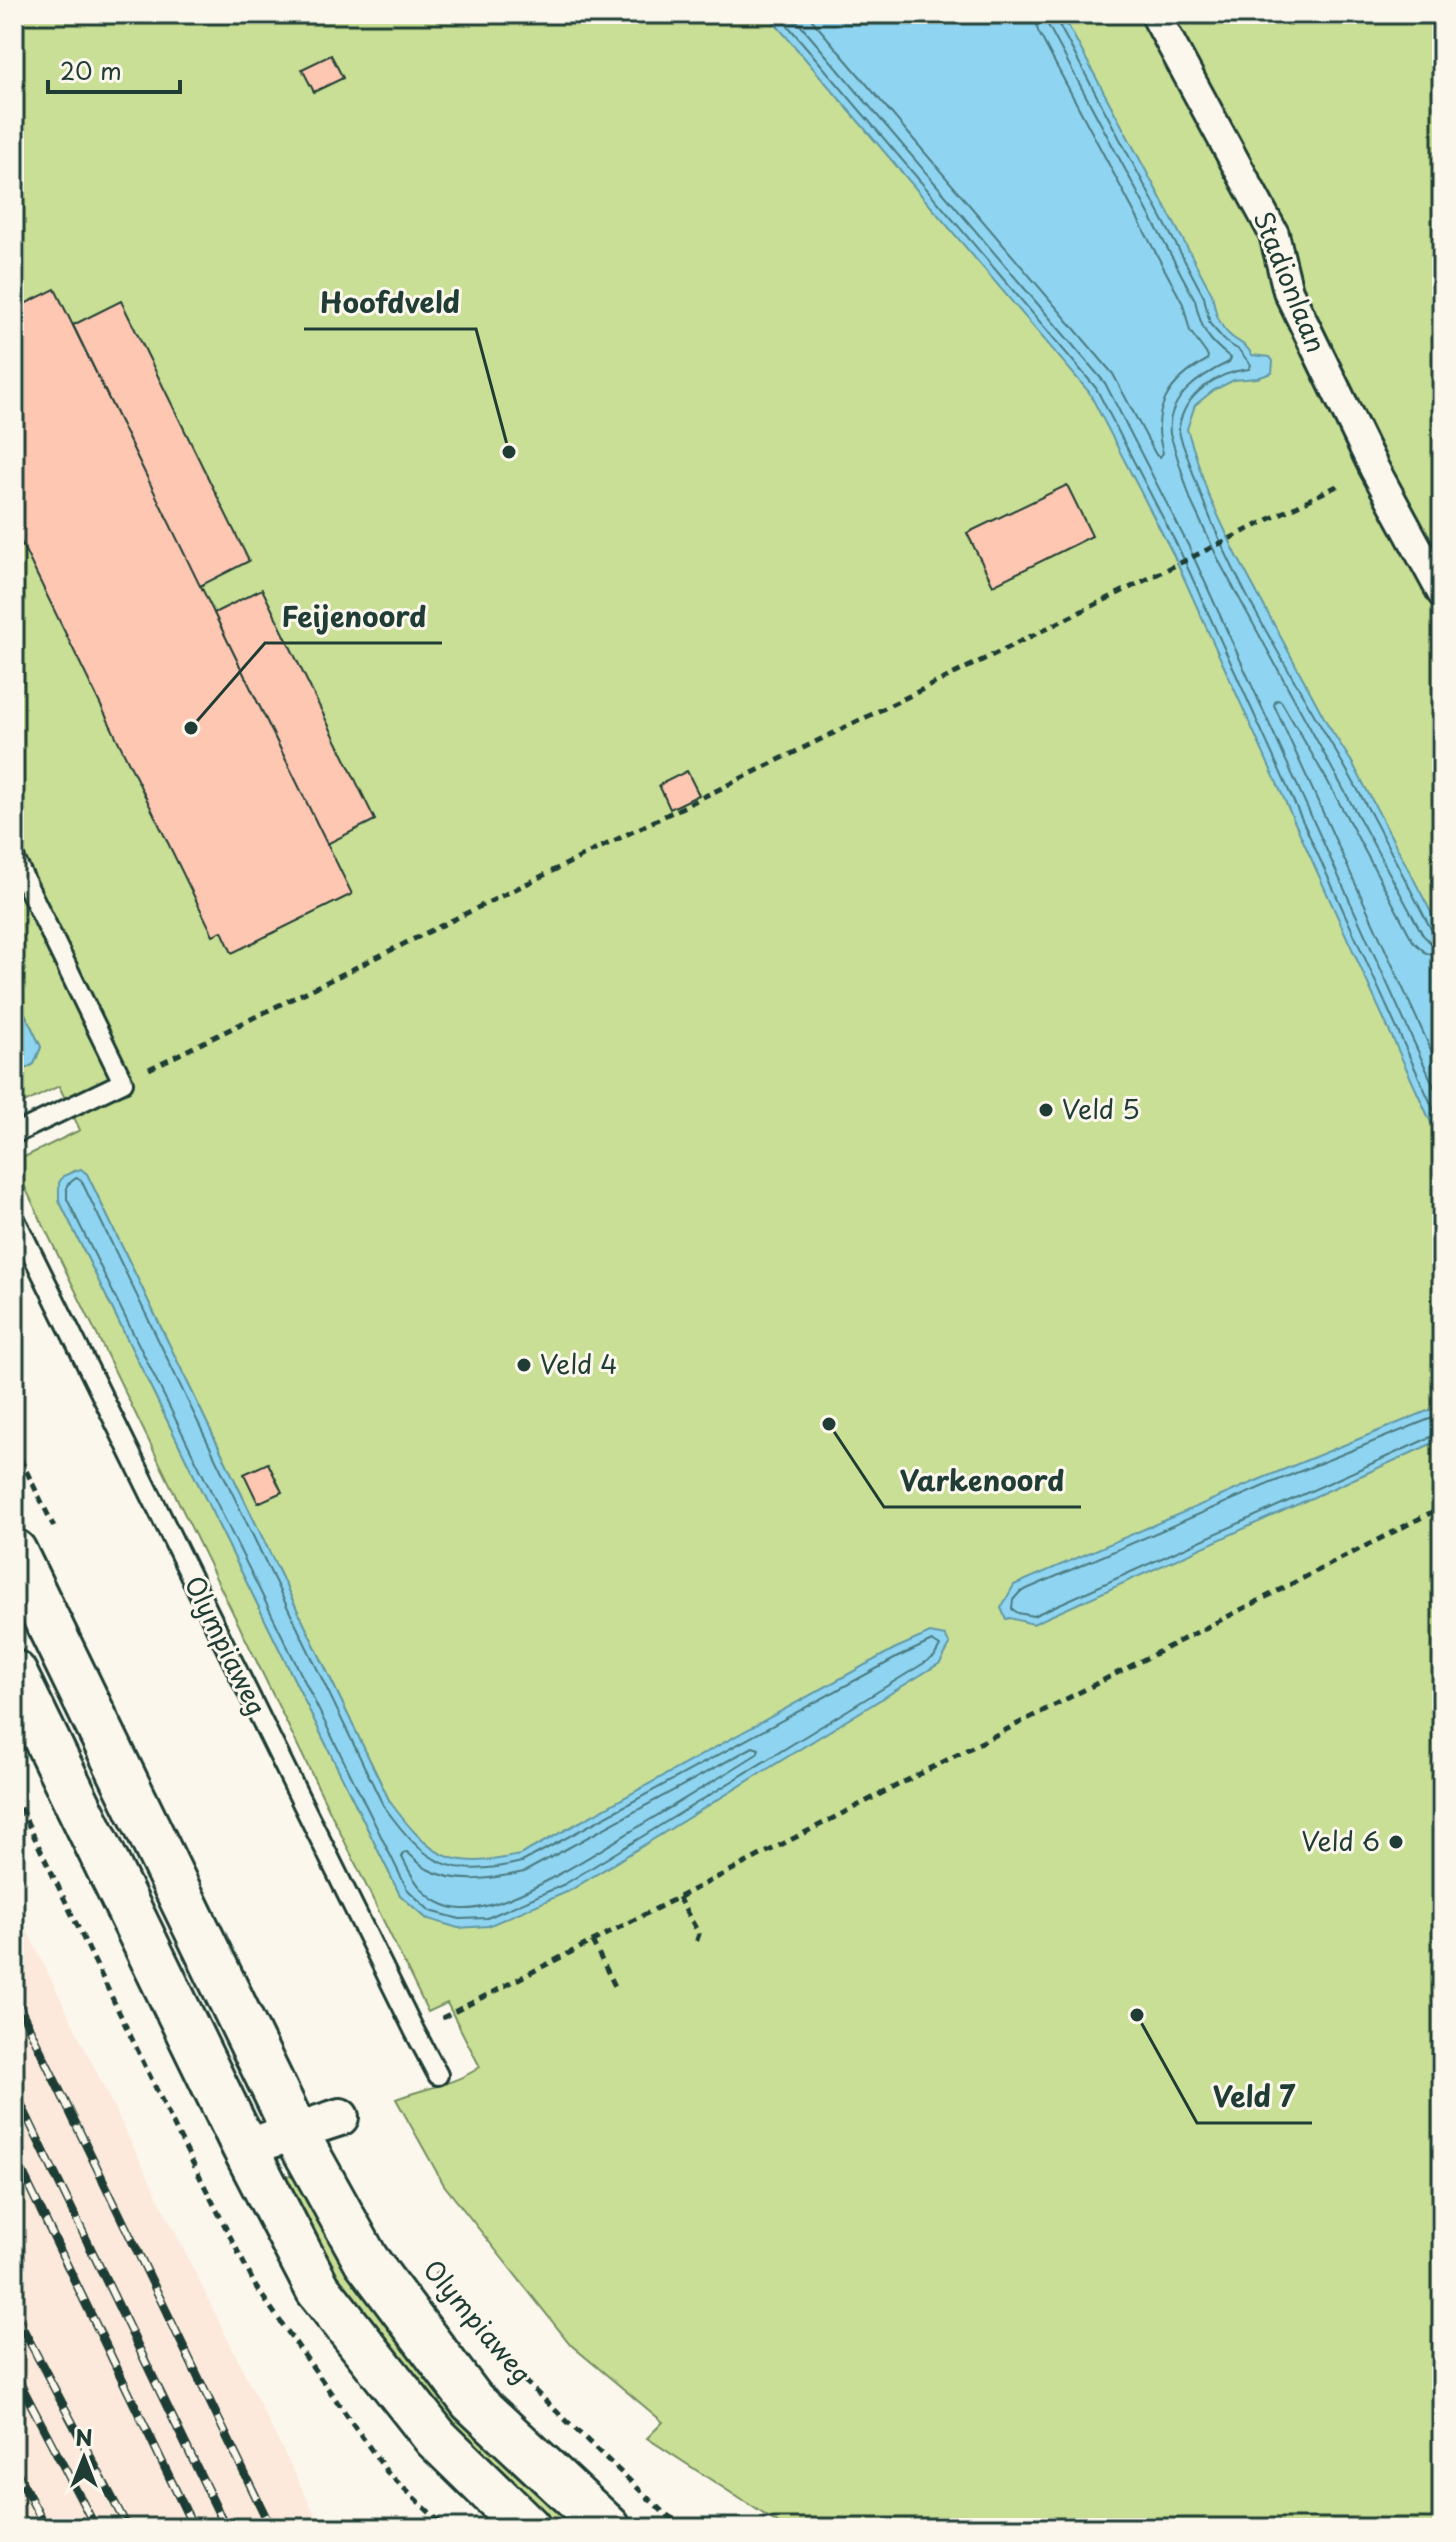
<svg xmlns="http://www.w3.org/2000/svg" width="1456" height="2542" font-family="'Playpen Sans',sans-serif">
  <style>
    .built { fill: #fce9db }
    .green { fill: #c9df95; stroke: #748e64; stroke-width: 2; fill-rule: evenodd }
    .water { fill: #8fd5f1; stroke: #6298a5; stroke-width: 2 }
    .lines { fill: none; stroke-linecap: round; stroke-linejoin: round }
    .shore { stroke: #4c7a80; stroke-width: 2 }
    .building { fill: #fec7b2; stroke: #1f3d34; stroke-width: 2 }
    .service-casing { stroke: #1f3d34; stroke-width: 24 }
    .pedestrian-casing { stroke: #1f3d34; stroke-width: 34 }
    .minor-casing { stroke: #1f3d34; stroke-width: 42 }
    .secondary-casing { stroke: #1f3d34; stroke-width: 50 }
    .path { stroke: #1f3d34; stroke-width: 5; stroke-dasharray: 8 6; stroke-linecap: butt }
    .service { stroke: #fbf7ec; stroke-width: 18 }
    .pedestrian { stroke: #fbf7ec; stroke-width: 28 }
    .minor { stroke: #fbf7ec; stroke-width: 36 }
    .secondary { stroke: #fbf7ec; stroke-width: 44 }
    .rail-casing { stroke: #1f3d34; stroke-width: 9 }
    .rail { stroke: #fbf7ec; stroke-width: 6; stroke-dasharray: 18; stroke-linecap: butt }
    .poi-dot { fill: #1f3d34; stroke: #fbf7ec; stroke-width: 3 }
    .labels { text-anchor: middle; stroke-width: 6; stroke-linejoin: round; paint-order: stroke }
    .street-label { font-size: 26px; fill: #1f3d34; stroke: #fbf7ec }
    .poi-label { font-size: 26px; fill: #1f3d34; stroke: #fbf7ec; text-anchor: start }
    .leader { fill: none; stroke: #1f3d34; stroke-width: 3 }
    .callout-dot { fill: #1f3d34; stroke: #fbf7ec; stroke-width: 3 }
    .callout-label { font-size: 28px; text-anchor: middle; font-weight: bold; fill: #1f3d34; stroke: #fbf7ec; stroke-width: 6; stroke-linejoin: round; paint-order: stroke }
  </style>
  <rect width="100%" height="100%" fill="#fbf7ec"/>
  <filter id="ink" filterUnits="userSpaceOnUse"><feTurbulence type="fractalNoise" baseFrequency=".0125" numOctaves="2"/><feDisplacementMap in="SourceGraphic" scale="16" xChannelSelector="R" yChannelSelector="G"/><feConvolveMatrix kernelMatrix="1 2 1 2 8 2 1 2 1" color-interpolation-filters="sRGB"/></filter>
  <g filter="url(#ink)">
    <polygon class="built" points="14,1904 264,2413 322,2528 14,2528"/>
    <g class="green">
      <path d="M14,14H1442V2528H785L647,2438L663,2422L571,2345L444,2185L396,2099C425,2088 456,2084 480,2067L447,2003L428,2012L14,1165V1162L80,1130L59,1086L14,1108V1075L34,1064L41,1047L14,991ZM74,1171L87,1174L390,1802L426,1918L400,1895L59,1200C59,1185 59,1178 74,1171Z"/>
      <polygon points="297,2174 589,2528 543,2528 483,2471 299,2228 281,2183 285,2176"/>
    </g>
    <g class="water">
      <path d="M767,14H1062L1212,294C1215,311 1218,326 1232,337C1241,344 1246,344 1252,355L1270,357L1273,361L1272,373L1257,378L1234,380L1214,390L1195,405L1187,429L1208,494L1236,554L1328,725L1353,764L1442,933V1147L1173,554L1089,392Z"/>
      <polygon points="14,991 41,1047 34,1064 14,1075"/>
      <path d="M81,1169L87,1174L390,1802C432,1858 449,1870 520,1855L894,1649L930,1633L945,1636L950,1645L940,1663L569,1891L488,1926L458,1928L426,1918L400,1895L59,1200V1183L63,1176Z"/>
      <polygon points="1442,1405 1442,1439 1033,1624 1010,1618 1006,1619 1001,1608 1014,1585 1263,1478"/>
    </g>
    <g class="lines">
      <g class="shore">
        <polyline points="778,14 1096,388 1180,551 1442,1128"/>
        <polyline points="791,14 1105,383 1189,547 1442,1104"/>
        <path d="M807,14L1113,374L1156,455L1160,457L1163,453C1150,409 1169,381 1207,360L1208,356L1190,331L1183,304L1038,31L1034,14"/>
        <path d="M1046,14L1048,25L1195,300C1201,329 1207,340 1231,358L1229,362C1200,376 1166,397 1170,434L1191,501L1220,563L1423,935L1431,943L1442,944"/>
        <path d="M1056,14L1057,21L1204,297L1210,324L1226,342L1239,350L1251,365L1249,369C1218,372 1184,394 1179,427C1178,437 1186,451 1189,461C1223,568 1290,672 1346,769C1376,821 1403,876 1431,929L1436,934H1442"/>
        <polyline points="1442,956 1426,953 1413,941 1327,780 1281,701 1276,700 1274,705 1442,1074"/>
        <path d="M76,1178L81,1180L383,1805C426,1865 449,1879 522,1862L898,1657L932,1641L940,1646L934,1657L565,1884L487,1918L460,1919L430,1911L407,1889L67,1199V1185Z"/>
        <polyline points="1442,1414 1266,1485 1020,1592 1013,1600 1012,1609 1018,1613 1033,1616 1442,1432"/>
        <path d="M753,1747L759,1749L757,1754C719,1778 681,1801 643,1824C602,1849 508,1912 462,1909C430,1907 414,1883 402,1857L403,1853L407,1852C413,1857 420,1865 427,1869C457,1885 493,1879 524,1872Z"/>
      </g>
    </g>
    <g class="building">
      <polygon points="331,55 343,78 314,92 302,69"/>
      <polygon points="55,289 352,894 232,953 222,931 213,935 14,528 14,309"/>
      <polygon points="121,301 249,561 200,586 73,325"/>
      <polygon points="1067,485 1092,536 993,585 967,533"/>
      <polygon points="262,589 375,820 327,844 214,613"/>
      <polygon points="687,771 699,795 670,809 659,785"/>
      <polygon points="268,1463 282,1492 258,1503 244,1474"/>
    </g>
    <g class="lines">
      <g class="service-casing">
        <g id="service">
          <polyline points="14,858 123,1082 14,1134"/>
          <polyline points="14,1217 415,2032 438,2075"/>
        </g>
      </g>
      <g class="pedestrian-casing">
        <polyline id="pedestrian" points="1155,14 1274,234 1288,291 1374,468 1442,593"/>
      </g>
      <g class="minor-casing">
        <polyline id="minor" points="245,2148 340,2117"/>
      </g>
      <g class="secondary-casing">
        <g id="secondary">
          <polyline points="14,1552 294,2130 366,2260 472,2401 608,2528"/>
          <polyline points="14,1673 245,2148 318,2289 436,2438 528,2528"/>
        </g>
      </g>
      <g class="path">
        <polyline points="149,1069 1343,483"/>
        <polyline points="14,1446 54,1527"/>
        <polyline points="14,1795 180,2138 256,2287 387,2472 446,2528"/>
        <polyline points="678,1897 699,1934 695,1946"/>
        <polyline points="592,1941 615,1986"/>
        <polyline points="442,2018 1442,1507"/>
        <polyline points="436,2272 513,2370 664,2513 687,2528"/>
      </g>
      <use href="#service" class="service"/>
      <use href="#pedestrian" class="pedestrian"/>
      <use href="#minor" class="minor"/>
      <use href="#secondary" class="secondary"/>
      <g class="rail-casing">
        <g id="rail">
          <polyline points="14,1996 271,2528"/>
          <polyline points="14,2090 226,2528"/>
          <polyline points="14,2155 194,2528"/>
          <polyline points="14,2312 128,2528"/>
          <polyline points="14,2372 96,2528"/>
          <polyline points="14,2467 46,2528"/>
        </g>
      </g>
      <use href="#rail" class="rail"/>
    </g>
  </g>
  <g class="poi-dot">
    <circle cx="1046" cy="1110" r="8"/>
    <circle cx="524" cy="1365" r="8"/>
    <circle cx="1396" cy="1842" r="8"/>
  </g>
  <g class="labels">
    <g class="street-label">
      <text transform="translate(1289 282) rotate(68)" y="9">Stadionlaan</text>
      <text transform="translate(225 1646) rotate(64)" y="9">Olympiaweg</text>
      <text transform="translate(477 2322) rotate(50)" y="9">Olympiaweg</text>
    </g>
    <g class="poi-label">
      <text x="1062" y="1119">Veld 5</text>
      <text x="540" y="1374">Veld 4</text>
      <text x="1380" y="1851" text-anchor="end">Veld 6</text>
    </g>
  </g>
  <path class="leader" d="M509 452L476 329H304M191 728L265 643H442M829 1424L884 1507H1081M1137 2015L1197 2123H1312"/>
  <g class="callout-dot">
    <circle cx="509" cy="452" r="8"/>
    <circle cx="191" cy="728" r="8"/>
    <circle cx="829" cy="1424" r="8"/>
    <circle cx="1137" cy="2015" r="8"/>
  </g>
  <g class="callout-label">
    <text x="390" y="313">Hoofdveld</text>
    <text x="354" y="627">Feijenoord</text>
    <text x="982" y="1491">Varkenoord</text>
    <text x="1254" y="2107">Veld 7</text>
  </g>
  <rect width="1456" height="2542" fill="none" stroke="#fbf7ec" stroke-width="48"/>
  <rect x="24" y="24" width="1408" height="2494" fill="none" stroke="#1f3d34" stroke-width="3" filter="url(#ink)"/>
  <g transform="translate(84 2458)" stroke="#fbf7ec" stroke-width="6" paint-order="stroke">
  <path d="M0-6L14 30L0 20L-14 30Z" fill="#1f3d34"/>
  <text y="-12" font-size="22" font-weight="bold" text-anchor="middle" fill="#1f3d34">N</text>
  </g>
  <path d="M48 80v12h132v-12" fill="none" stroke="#1f3d34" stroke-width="4"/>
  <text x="60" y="80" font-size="24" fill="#1f3d34" stroke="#fbf7ec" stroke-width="6" paint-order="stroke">20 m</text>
</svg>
